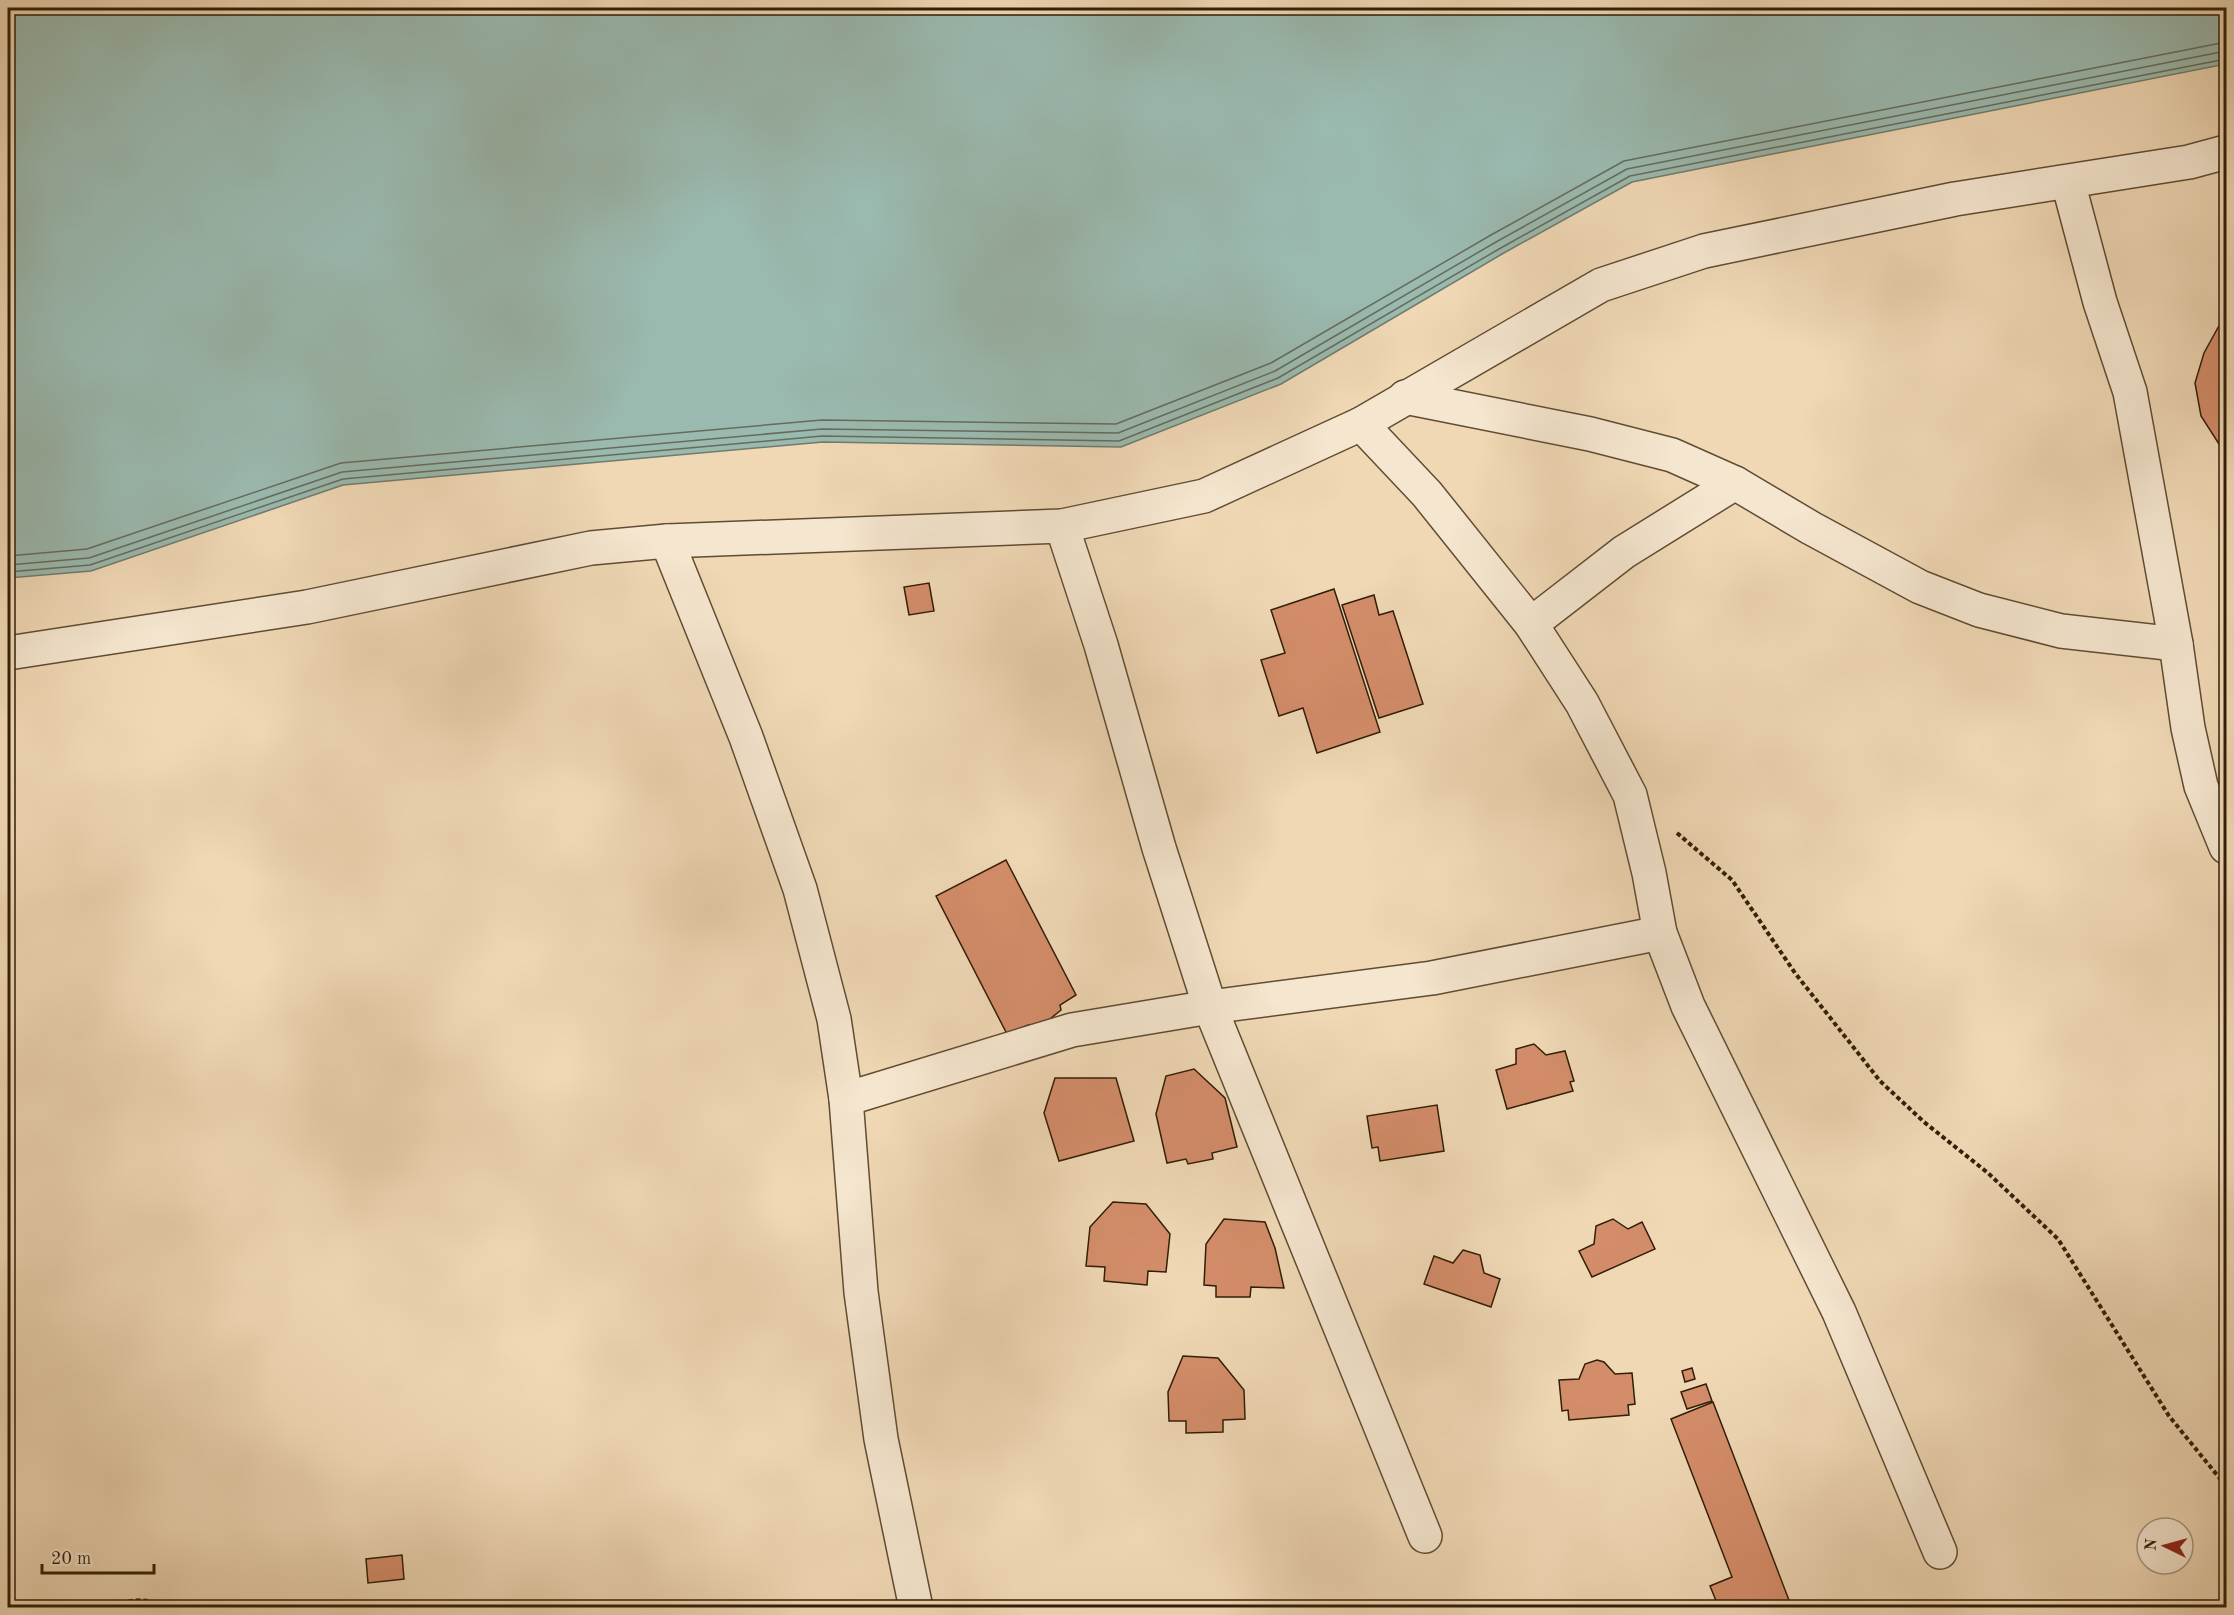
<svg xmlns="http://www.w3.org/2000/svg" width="2234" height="1615" font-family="'Old Standard TT',serif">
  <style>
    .water { fill: #9ab9af; stroke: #707b6c; stroke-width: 1.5 }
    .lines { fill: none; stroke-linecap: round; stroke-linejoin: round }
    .shore { stroke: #656c5b; stroke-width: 1.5 }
    .building { fill: #d48d6a; stroke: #301e07; stroke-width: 1.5 }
    .minor-casing { stroke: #604c32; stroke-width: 36 }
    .path { stroke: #301e07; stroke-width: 4; stroke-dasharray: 4.5 3; stroke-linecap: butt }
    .minor { stroke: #f5e6cf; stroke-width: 33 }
  </style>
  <rect width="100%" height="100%" fill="#f0d8b5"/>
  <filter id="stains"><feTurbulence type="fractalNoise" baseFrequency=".00333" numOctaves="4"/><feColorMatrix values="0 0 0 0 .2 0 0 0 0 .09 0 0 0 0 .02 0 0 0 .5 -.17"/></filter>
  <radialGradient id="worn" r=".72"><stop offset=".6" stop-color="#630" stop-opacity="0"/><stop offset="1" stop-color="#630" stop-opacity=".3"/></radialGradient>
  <polygon class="water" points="8,8 2226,8 2226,64 1632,182 1502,254 1281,384 1121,447 823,442 343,485 91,571 8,578"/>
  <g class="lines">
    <g class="shore">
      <polyline points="8,556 87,549 341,463 822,420 1116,424 1271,363 1491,235 1624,161 2226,42"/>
      <polyline points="8,565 89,558 342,472 822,429 1118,433 1275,371 1496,242 1627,169 2226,51"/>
      <polyline points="8,572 90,565 343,479 822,436 1119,441 1278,378 1499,249 1630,176 2226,59"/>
    </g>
  </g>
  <g class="building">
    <polygon points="2226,318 2226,455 2201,416 2195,383 2204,353 2220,324"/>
    <polygon points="929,583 934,611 909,615 904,587"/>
    <polygon points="1334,589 1380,732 1317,753 1303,708 1279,716 1261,660 1285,653 1271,610"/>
    <polygon points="1374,595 1379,615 1393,611 1423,704 1379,718 1342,605"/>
    <polygon points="1006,860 1076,995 1060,1005 1061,1010 1040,1027 1028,1025 1007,1034 936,896"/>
    <polygon points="1534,1044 1546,1055 1565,1051 1574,1081 1570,1082 1573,1091 1507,1109 1496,1070 1516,1064 1516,1049"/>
    <polygon points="1194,1069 1225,1098 1237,1147 1212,1153 1213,1159 1188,1164 1186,1159 1167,1163 1156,1114 1166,1076"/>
    <polygon points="1055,1078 1116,1078 1134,1141 1059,1161 1044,1113"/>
    <polygon points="1437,1105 1444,1151 1380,1161 1378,1147 1372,1148 1367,1116"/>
    <polygon points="1113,1202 1146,1204 1170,1234 1166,1272 1148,1271 1147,1285 1104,1281 1105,1267 1086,1266 1090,1227"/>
    <polygon points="1224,1219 1265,1222 1275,1248 1284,1288 1251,1287 1250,1297 1216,1297 1216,1286 1204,1285 1206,1244"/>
    <polygon points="1613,1219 1628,1229 1642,1222 1655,1249 1592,1277 1579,1251 1594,1244 1596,1226"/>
    <polygon points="1463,1250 1480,1255 1484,1273 1500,1279 1491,1307 1424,1284 1434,1256 1453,1263"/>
    <polygon points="1183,1356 1218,1358 1244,1390 1245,1419 1223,1420 1223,1432 1186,1433 1186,1421 1169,1421 1168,1392"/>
    <polygon points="1597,1360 1604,1362 1615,1374 1632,1373 1635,1404 1628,1405 1629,1415 1569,1420 1568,1410 1562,1411 1559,1380 1579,1379 1585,1364"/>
    <polygon points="1692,1368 1695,1379 1685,1382 1682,1371"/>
    <polygon points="1706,1384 1712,1401 1687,1409 1681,1392"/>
    <polygon points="1713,1402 1792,1608 1719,1608 1710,1586 1732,1577 1671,1419"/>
    <polygon points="402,1555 404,1579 368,1583 366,1559"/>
  </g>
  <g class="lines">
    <g class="minor-casing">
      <g id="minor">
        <polyline points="2068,182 2100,302 2130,392 2176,644 2188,728 2201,786 2226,847"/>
        <polyline points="1405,397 1590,434 1672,455 1735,483 1811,528 1920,587 1979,610 2061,631 2176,644"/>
        <polyline points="1361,424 1427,494 1531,624 1582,703 1630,795 1649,873 1660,933 1688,1006 1839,1312 1940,1552"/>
        <polyline points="1062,526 1101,645 1159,848 1210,1007 1425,1536"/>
        <polyline points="667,541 746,737 800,889 834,1019 846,1099 861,1292 881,1439 916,1608"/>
        <polyline points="1531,624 1624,552 1735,483"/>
        <polyline points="8,653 307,607 591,548 667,541 1062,526 1204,496 1361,424 1601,285 1704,251 1955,199 2189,162 2226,152"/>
        <polyline points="846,1099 1072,1030 1210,1007 1432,978 1660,933"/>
      </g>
    </g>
    <g class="path">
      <polyline points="1677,833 1732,880 1795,973 1880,1081 1924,1122 1988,1173 2058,1239 2169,1416 2226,1486"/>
      <path d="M107,1608C121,1601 151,1595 163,1608"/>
    </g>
    <use href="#minor" class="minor"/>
  </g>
  <rect width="2234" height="1615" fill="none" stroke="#f0d8b5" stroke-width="30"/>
  <rect x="9" y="9" width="2216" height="1597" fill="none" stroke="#301e07" stroke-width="3"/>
  <rect x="15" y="15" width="2204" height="1585" fill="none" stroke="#301e07" stroke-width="1.5"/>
  <g transform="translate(2165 1546) rotate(275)"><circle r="28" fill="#f5e6cf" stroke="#a6967f" stroke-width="1.5"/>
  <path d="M0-4.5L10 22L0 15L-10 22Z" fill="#8f2418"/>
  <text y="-9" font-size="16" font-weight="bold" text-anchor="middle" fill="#301e07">N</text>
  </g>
  <path d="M42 1564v9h112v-9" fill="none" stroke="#301e07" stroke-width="3"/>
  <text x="51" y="1564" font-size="18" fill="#301e07" stroke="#f5e6cf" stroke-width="4.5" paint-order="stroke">20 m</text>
  <rect width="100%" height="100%" filter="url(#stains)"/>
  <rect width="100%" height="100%" fill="url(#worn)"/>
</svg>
